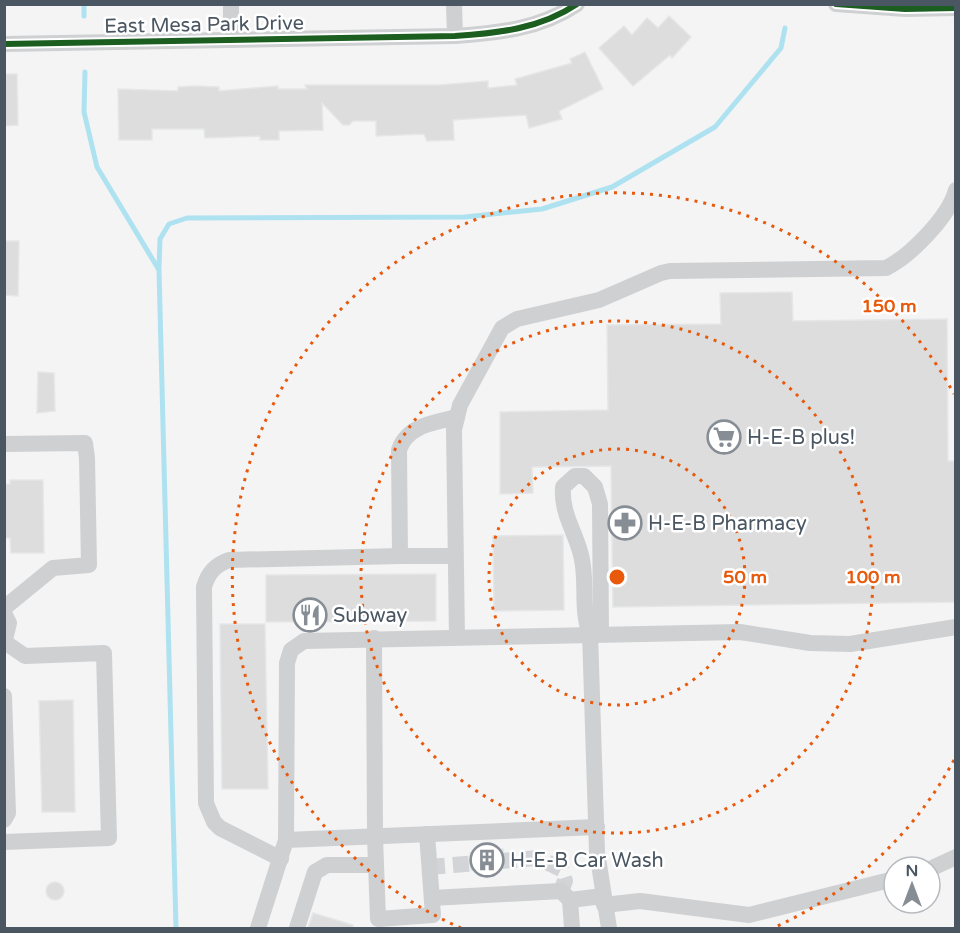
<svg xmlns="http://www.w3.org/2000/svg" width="960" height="933" font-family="'Varela Round',sans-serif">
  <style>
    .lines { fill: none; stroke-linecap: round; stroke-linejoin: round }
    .stream { stroke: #aee2f0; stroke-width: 5 }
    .building { fill: #ddddde; stroke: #e5e6e7; stroke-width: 1.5 }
    .minor-tunnel { stroke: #d2d4d7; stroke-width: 16; stroke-dasharray: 16 8; stroke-linecap: butt }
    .minor { stroke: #ced0d2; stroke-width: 16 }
    .cycleway-casing { stroke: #fff; stroke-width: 10 }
    .cycleway { stroke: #1b5e20; stroke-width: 6 }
    .ring { fill: none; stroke: #e8590c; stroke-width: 3; stroke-dasharray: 3 6 }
    .labels { text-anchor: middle; stroke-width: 5; stroke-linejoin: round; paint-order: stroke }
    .street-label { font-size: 20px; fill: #4a5661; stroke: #fff }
    .poi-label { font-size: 20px; fill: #4a5661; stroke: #fff; text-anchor: start }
    .centre { fill: #e8590c; stroke: #fff; stroke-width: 3 }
    .ring-label { font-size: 18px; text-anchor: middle; font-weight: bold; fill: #e8590c; stroke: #fff; stroke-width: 5; stroke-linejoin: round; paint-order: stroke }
  </style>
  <rect width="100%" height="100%" fill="#f4f4f4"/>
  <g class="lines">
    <g class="stream">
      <polyline points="84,4 84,16"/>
      <polyline points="85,72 84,112 97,167 159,270 176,928"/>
      <polyline points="159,268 160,239 169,224 187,218 465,217 542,209 612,187 715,127 781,48 785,28"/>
    </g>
  </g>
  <g class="building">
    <polygon points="669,16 691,37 672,58 670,55 633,86 599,48 624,26 632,35 647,18 658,28"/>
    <polygon points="585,52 603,89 559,111 562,119 529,128 526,115 453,120 454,140 427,141 424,134 376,136 376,121 353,121 349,125 343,125 322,103 323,130 279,131 279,140 260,140 260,136 205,138 204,129 152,129 152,140 119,140 118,89 178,91 178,87 194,86 219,87 219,91 278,86 278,89 307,89 305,85 439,85 488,81 488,88 517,85 515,79 572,63 570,59"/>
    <polygon points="4,74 17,74 18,125 4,126"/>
    <polygon points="4,241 19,241 18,296 4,295"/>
    <polygon points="792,292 793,321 947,319 948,461 956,461 956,602 613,607 611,466 532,467 533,493 500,494 500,412 608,410 607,325 721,324 720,293"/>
    <polygon points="38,372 54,373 55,411 37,413"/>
    <polygon points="10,480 43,480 44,553 11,553 10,538 4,538 4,484 10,484"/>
    <polygon points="563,535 564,610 494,611 493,536"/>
    <polygon points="436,574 436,621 266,622 266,575"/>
    <polygon points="220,624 265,624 268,789 222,789"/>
    <polygon points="73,700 75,812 42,812 39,701"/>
    <polygon points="503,849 505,867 471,870 470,853"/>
    <circle cx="55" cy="891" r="9"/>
    <polygon points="313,913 353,925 353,928 308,928"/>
  </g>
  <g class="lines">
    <polyline class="minor-tunnel" points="429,867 538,858 561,869 565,881 561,891"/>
    <g class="minor">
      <polyline points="231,4 231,39"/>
      <polyline points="454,4 455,36"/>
      <polyline points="836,4 905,9 956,8"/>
      <path d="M4,44L455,36C498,33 540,29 577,4"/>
      <polyline points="4,444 85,443 87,458 89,565 53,568 4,608"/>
      <polyline points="400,556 455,556"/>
      <polyline points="4,613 9,623 4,644"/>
      <path d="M601,634L600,504L595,487L584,476H575L563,487C561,513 575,531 581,555C588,581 580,608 590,634L597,852L609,928"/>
      <path d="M457,637L454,430L460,405L502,328L517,319L599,300L661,273L670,271L886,268C910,256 949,217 956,190"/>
      <polyline points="374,638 375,837 378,919 433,915 427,834"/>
      <polyline points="4,696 8,813 4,820"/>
      <polyline points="286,840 597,827"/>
      <polyline points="4,842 109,838 104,653 25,656 6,643"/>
      <path d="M281,859L220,828L214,822L206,803L204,587C208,573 215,565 229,560L400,556L399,450C407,425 434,423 457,417"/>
      <polyline points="930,869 956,857"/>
      <polyline points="432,898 561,891 570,900"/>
      <polyline points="604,905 640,901 749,915 894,879"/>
      <polyline points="258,928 286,840 287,663 291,650 304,641 740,632 810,643 850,644 956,627"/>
      <polyline points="297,928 315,872 327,865 376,865"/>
      <polyline points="572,928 570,900 603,896"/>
    </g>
    <g class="cycleway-casing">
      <g id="cycleway">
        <polyline points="836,4 905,9 956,8"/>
        <path d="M4,44L455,36C498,33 540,29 577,4"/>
      </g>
    </g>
    <use href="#cycleway" class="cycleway"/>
  </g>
  <g class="ring">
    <circle cx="617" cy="577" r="128"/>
    <circle cx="617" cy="577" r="256"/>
    <path d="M954 760A384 384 0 0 1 773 928M461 928A384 384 0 1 1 954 394"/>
  </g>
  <defs>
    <g id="supermarket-ring" transform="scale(1.725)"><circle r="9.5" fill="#fff" stroke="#868d94" stroke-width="1.5"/><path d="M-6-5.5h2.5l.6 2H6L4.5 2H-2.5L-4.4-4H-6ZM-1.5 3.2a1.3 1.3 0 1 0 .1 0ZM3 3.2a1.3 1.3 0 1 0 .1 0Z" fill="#868d94"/></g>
    <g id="pharmacy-ring" transform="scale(1.725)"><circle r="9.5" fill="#fff" stroke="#868d94" stroke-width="1.5"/><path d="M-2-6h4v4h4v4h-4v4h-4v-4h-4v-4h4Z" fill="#868d94"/></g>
    <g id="restaurant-ring" transform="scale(1.725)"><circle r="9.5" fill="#fff" stroke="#868d94" stroke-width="1.5"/><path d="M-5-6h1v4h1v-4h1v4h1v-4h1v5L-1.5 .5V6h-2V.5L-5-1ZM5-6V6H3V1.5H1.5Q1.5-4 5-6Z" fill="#868d94"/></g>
    <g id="building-ring" transform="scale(1.725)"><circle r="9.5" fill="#fff" stroke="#868d94" stroke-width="1.5"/><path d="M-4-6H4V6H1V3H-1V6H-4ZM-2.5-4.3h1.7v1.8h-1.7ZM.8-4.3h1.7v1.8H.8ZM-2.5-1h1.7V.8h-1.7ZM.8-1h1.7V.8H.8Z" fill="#868d94"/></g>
  </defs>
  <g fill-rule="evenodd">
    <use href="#supermarket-ring" x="724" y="437"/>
    <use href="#pharmacy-ring" x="625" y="523"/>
    <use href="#restaurant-ring" x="310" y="615"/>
    <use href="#building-ring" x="487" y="860"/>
  </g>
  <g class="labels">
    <g class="street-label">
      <text transform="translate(204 24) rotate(-1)" y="7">East Mesa Park Drive</text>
    </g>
    <g class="poi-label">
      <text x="747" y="444">H-E-B plus!</text>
      <text x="648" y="530">H-E-B Pharmacy</text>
      <text x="333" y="622">Subway</text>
      <text x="510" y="867">H-E-B Car Wash</text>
    </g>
  </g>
  <circle cx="617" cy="577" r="9" class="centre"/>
  <g class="ring-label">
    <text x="889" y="312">150 m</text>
    <text x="745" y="583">50 m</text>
    <text x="873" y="583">100 m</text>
  </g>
  <rect width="960" height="933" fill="none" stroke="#4a5661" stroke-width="12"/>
  <g transform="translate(912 885)"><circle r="28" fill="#ffffff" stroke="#b7bbc0" stroke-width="1.5"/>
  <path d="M0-4.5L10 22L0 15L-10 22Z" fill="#868d94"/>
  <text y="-9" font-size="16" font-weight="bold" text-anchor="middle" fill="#4a5661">N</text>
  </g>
</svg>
